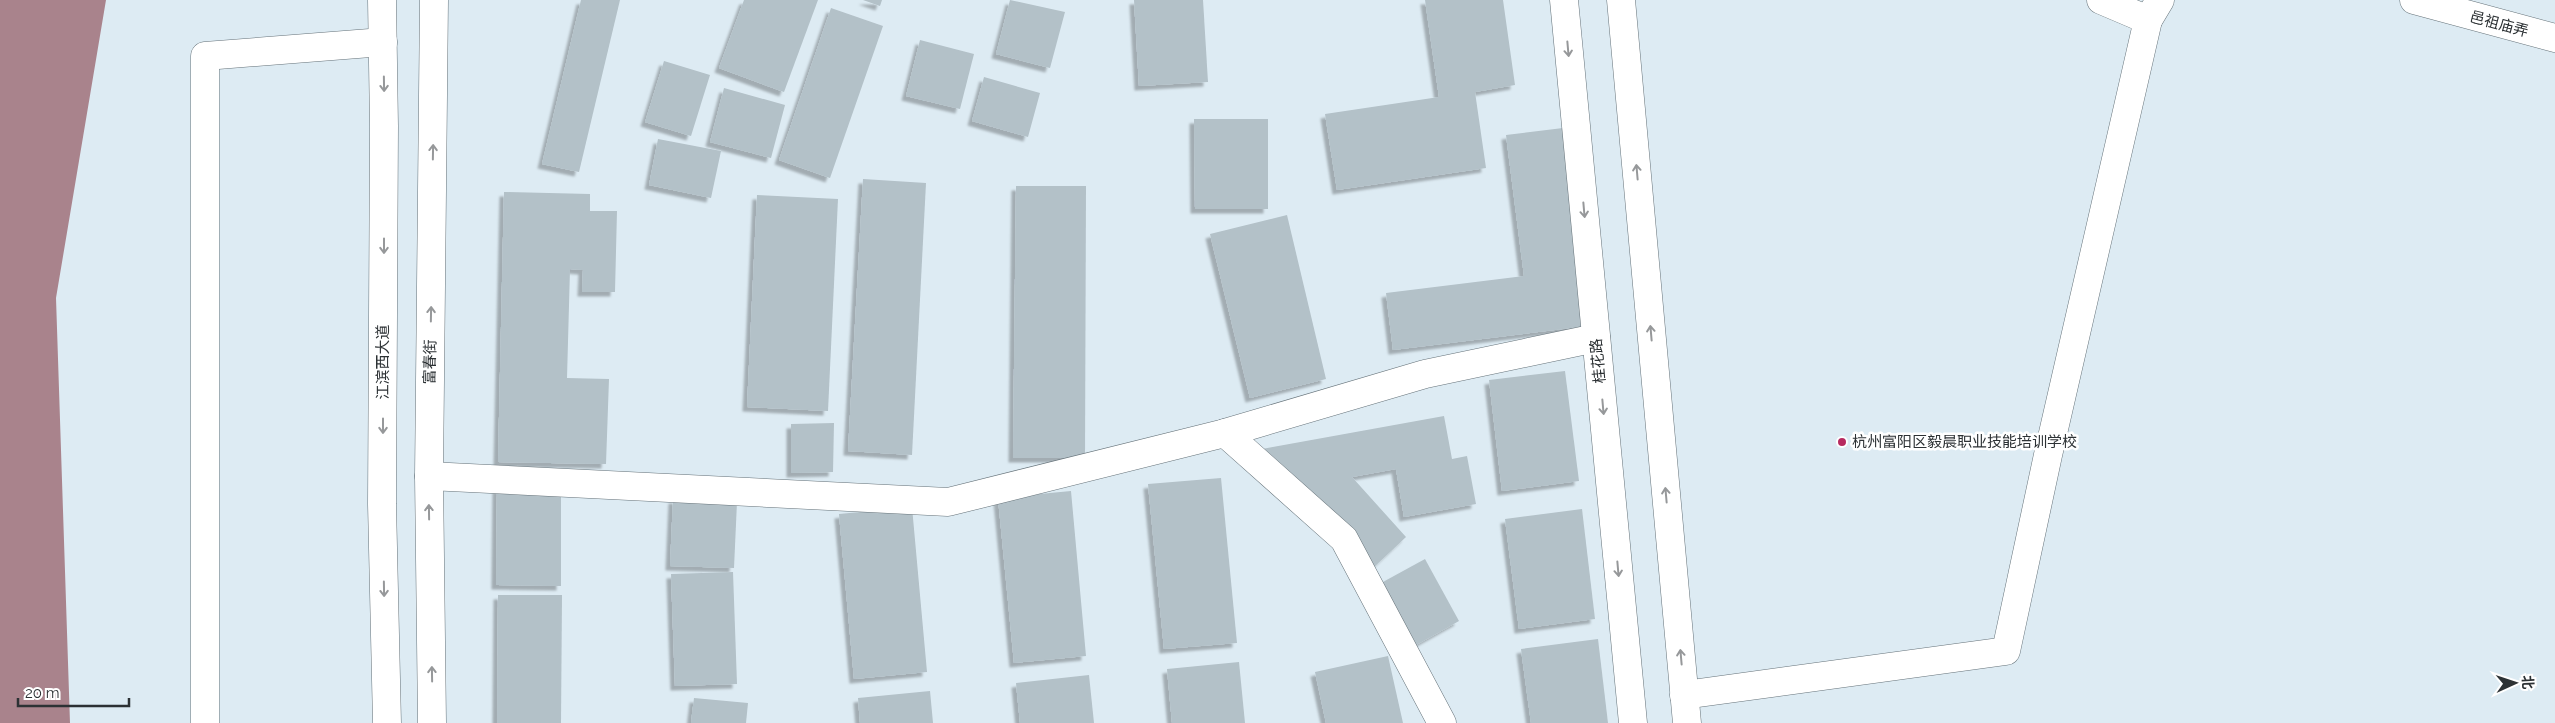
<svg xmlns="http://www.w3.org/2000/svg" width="2555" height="723" font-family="Raleway,'Noto Sans SC',sans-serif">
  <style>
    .water { fill: #a9838c }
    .building { fill: #b3c1c8; filter: url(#shadow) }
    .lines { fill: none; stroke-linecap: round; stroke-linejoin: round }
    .street-casing { stroke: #657279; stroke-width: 29 }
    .secondary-casing { stroke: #657279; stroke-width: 29 }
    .street { stroke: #fff; stroke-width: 28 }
    .secondary { stroke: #fff; stroke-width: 28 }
    .oneway { stroke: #96989a }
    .poi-dot { fill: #b72a5f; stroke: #fff; stroke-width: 2 }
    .labels { text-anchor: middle; stroke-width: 5; stroke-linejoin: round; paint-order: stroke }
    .street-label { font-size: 15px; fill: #2c3134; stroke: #fff }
    .poi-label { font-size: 15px; fill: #2c3134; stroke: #fff; text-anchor: start }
  </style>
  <defs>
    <filter id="shadow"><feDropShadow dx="-4.5" dy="4.5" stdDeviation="1" flood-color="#0004"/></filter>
  </defs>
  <rect width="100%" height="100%" fill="#ddebf3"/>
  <polygon class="water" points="0,0 106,0 56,298 70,723 0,723"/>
  <g class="building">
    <polygon points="581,0 620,0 579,172 542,164"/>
    <polygon points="744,0 818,0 784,92 719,68"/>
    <polygon points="863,0 882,0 880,6"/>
    <polygon points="1010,0 1065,12 1050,68 996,54"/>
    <polygon points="1134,0 1203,0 1208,82 1139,86"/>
    <polygon points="1425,0 1503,0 1515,85 1475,92 1486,168 1337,190 1325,114 1439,97"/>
    <polygon points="831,8 883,26 830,178 779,160"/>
    <polygon points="920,40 974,54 960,109 906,96"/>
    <polygon points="664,61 710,75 691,136 645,122"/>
    <polygon points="984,77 1040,93 1028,137 972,121"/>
    <polygon points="724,88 785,105 771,158 710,142"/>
    <polygon points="1194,119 1268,119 1268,209 1195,209"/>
    <polygon points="1563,128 1587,326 1393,350 1386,293 1524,276 1506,135"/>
    <polygon points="658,139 721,151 711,198 649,185"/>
    <polygon points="863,179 926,183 912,455 848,451"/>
    <polygon points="1016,186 1086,186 1085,458 1013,458"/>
    <polygon points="504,192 590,194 590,211 617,211 615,292 582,292 583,270 570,269 567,378 609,379 606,464 498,462"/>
    <polygon points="757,195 838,199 828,411 747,407"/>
    <polygon points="1287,215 1326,379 1250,398 1210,234"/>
    <polygon points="1565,371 1579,481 1502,491 1489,380"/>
    <polygon points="1444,416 1452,459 1467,456 1476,504 1404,517 1396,469 1352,477 1406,537 1374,567 1251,451"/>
    <polygon points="834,423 833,472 791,473 791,424"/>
    <polygon points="1221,478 1237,643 1164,649 1148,484"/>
    <polygon points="497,488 561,489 561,586 496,585"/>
    <polygon points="1071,491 1086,656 1014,663 998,498"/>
    <polygon points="673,499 737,502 734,568 670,566"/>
    <polygon points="912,507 927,672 854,679 839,514"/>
    <polygon points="1582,509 1595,619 1519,629 1505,519"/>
    <polygon points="1425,559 1459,621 1407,650 1372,588"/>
    <polygon points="733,572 737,684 675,686 671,574"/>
    <polygon points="498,595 562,595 561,723 497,723"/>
    <polygon points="1598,639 1608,723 1531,723 1521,649"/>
    <polygon points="1388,656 1403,723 1326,723 1315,672"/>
    <polygon points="1239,662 1245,723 1172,723 1167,669"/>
    <polygon points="1089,675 1094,723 1020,723 1016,683"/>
    <polygon points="930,691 933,723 860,723 858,698"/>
    <polygon points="694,698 748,703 746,723 691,723"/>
  </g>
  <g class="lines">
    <g class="street-casing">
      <g id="street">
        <polyline points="2101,0 2148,20 2160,0"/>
        <polyline points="2414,0 2555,38"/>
        <polyline points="1225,433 1344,539 1442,723"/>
        <polyline points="429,476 948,502 1225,433 1425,374 1596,338"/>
        <polyline points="1684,695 2006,651 2048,455 2148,20"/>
        <polyline points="205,723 205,56 383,42"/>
      </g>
    </g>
    <g class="secondary-casing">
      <g id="secondary">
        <polyline points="382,0 384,126 382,504 387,723"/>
        <polyline points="1564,0 1633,723"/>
        <polyline points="1621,0 1687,723"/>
        <polyline points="432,723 429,476 434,0"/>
      </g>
    </g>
    <use href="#street" class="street"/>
    <use href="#secondary" class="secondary"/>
  </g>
  <defs><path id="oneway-shaft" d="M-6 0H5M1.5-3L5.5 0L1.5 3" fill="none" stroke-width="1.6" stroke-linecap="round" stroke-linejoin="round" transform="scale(1.25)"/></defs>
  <g class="oneway">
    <use href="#oneway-shaft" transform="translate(1568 49) rotate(85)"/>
    <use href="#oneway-shaft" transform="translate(384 84) rotate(89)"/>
    <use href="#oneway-shaft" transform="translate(433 152) rotate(-89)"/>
    <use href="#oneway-shaft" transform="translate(1637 172) rotate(-95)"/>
    <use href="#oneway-shaft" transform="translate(1584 210) rotate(85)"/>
    <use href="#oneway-shaft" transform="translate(384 246) rotate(90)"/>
    <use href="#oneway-shaft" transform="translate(431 314) rotate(-89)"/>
    <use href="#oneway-shaft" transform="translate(1651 333) rotate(-95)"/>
    <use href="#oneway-shaft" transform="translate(1603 407) rotate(85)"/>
    <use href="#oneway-shaft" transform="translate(383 426) rotate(90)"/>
    <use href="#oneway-shaft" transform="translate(1666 495) rotate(-95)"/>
    <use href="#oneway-shaft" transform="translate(429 512) rotate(-91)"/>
    <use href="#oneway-shaft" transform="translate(1618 569) rotate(85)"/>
    <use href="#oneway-shaft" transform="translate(384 589) rotate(89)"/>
    <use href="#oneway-shaft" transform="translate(1681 657) rotate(-95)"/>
    <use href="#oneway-shaft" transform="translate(432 674) rotate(-91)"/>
  </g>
  <circle class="poi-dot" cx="1842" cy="442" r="5"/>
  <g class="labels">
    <g class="street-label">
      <text transform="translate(2499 24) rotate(15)" y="5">邑祖庙弄</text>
      <text transform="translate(1598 361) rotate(-95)" y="5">桂花路</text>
      <text transform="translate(383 362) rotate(-90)" y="5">江滨西大道</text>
      <text transform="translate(430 362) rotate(-89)" y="5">富春街</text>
    </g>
    <g class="poi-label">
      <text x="1852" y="447">杭州富阳区毅晨职业技能培训学校</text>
    </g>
  </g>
  <g transform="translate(2515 683) rotate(87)" stroke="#ffffff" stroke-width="4" paint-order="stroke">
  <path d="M0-4L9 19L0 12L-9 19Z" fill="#2c3134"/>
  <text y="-8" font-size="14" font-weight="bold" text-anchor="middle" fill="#2c3134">北</text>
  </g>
  <path d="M18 698v8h111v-8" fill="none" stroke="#2c3134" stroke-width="2.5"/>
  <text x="25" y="698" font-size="15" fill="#2c3134" stroke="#ffffff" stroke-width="4" paint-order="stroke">20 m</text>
</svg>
